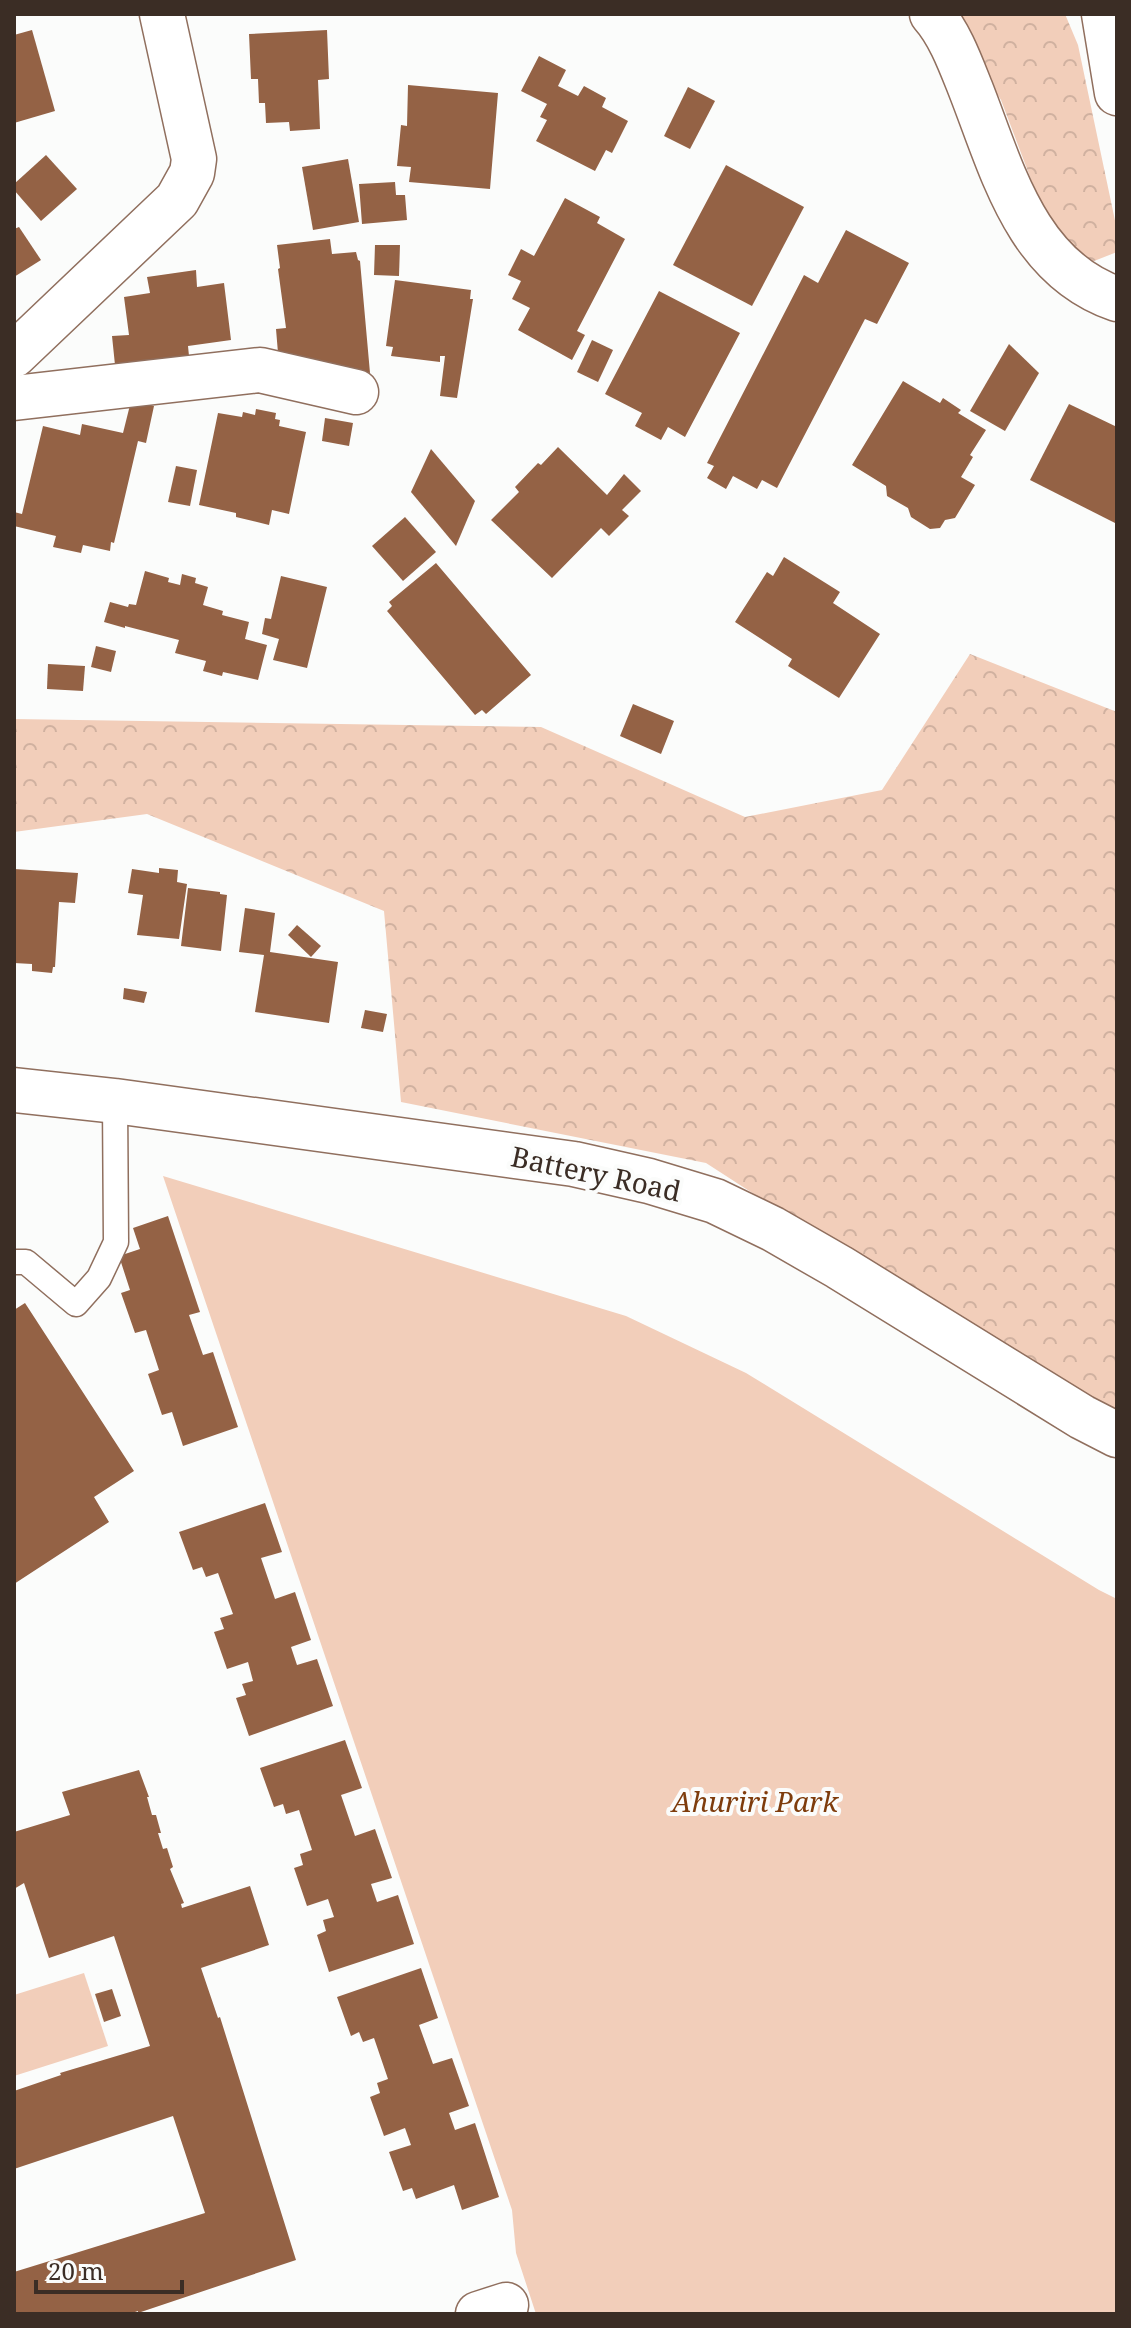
<svg xmlns="http://www.w3.org/2000/svg" width="1131" height="2328" font-family="'Noto Serif',serif">
  <style>
    .forest { fill: url(#forest-crowns) }
    .green { fill: #f2ceba }
    .building { fill: #946245 }
    .lines { fill: none; stroke-linecap: round; stroke-linejoin: round }
    .service-casing { stroke: #906f5e; stroke-width: 27 }
    .minor-casing { stroke: #906f5e; stroke-width: 47 }
    .tertiary-casing { stroke: #906f5e; stroke-width: 47 }
    .service { stroke: #fff; stroke-width: 24 }
    .minor { stroke: #fff; stroke-width: 44 }
    .tertiary { stroke: #fff; stroke-width: 44 }
    .labels { text-anchor: middle; stroke-width: 8; stroke-linejoin: round; paint-order: stroke }
    .street-label { font-size: 28px; fill: #3b2d25; stroke: #fbfcfb }
    .park-label { font-size: 28px; font-style: italic; fill: #7e3c0c; stroke: #fbfcfb }
  </style>
  <defs>
    <pattern id="forest-crowns" width="20" height="18" patternUnits="userSpaceOnUse" patternTransform="scale(2)"><rect width="20" height="18" fill="#f2ceba"/><path d="M2 6a3 3 0 1 1 6 0M12 15a3 3 0 1 1 6 0" fill="none" stroke="#d0b1a0"/></pattern>
  </defs>
  <rect width="100%" height="100%" fill="#fbfcfb"/>
  <g class="forest">
    <polygon points="946,14 1065,14 1078,45 1117,230 1117,252 1066,272 1001,100"/>
    <polygon points="970,654 1117,712 1117,1429 706,1163 401,1102 384,911 147,814 14,832 14,719 541,727 745,817 882,790"/>
  </g>
  <g class="green">
    <polygon points="163,1176 626,1316 746,1373 1099,1590 1117,1599 1117,2314 536,2314 516,2253 512,2210"/>
    <polygon points="84,1973 108,2046 14,2076 14,1995"/>
  </g>
  <g class="building">
    <polygon points="32,30 55,111 14,123 14,35"/>
    <polygon points="327,30 329,79 318,80 320,129 290,131 289,122 266,123 265,103 259,103 258,79 251,79 249,34"/>
    <polygon points="539,56 566,70 558,86 578,96 584,86 606,98 602,107 628,121 612,153 606,150 595,171 536,141 547,120 540,117 547,104 521,91"/>
    <polygon points="408,85 498,93 490,189 409,182 411,167 397,166 401,125 407,126"/>
    <polygon points="688,87 715,101 690,149 664,136"/>
    <polygon points="46,155 77,189 41,221 14,190 14,184"/>
    <polygon points="348,159 359,222 313,230 302,167"/>
    <polygon points="726,165 804,207 752,306 673,265"/>
    <polygon points="395,182 396,195 405,195 407,220 362,224 359,184"/>
    <polygon points="565,198 600,217 597,223 625,239 577,331 585,335 572,360 518,330 530,308 512,299 521,281 508,275 521,249 534,256"/>
    <polygon points="19,227 41,260 14,277 14,229"/>
    <polygon points="846,230 909,263 877,324 865,319 777,488 762,480 757,489 733,476 726,489 707,478 714,466 707,463 804,275 818,283"/>
    <polygon points="330,239 332,254 356,252 358,260 360,261 370,373 278,353 276,329 286,328 278,269 280,268 277,245"/>
    <polygon points="375,245 400,245 399,276 374,275"/>
    <polygon points="196,270 197,287 224,283 231,340 188,346 189,356 115,365 112,336 129,335 124,297 150,293 147,277"/>
    <polygon points="395,280 471,290 470,299 473,299 457,398 440,396 445,356 440,356 440,362 391,356 393,347 386,346"/>
    <polygon points="659,291 740,333 685,437 668,427 661,440 635,426 642,413 605,394"/>
    <polygon points="592,340 613,350 598,382 577,372"/>
    <polygon points="1009,344 1039,373 1005,431 970,411"/>
    <polygon points="903,381 940,403 943,398 961,410 958,413 986,430 970,455 973,457 961,477 975,485 955,518 945,520 940,528 930,529 911,517 908,508 887,496 886,486 852,465"/>
    <polygon points="131,401 154,406 146,443 138,441 114,543 111,542 110,551 83,545 81,553 53,547 56,536 14,526 14,512 22,514 43,426 80,435 82,424 123,433"/>
    <polygon points="1069,404 1117,427 1117,524 1030,480"/>
    <polygon points="256,409 276,413 275,419 280,420 279,426 306,432 289,514 272,510 269,525 236,517 236,513 199,505 218,413 242,417 243,412 255,415"/>
    <polygon points="325,418 353,423 349,446 322,441"/>
    <polygon points="558,447 607,495 624,474 641,491 622,510 629,516 609,536 601,528 552,578 491,520 519,492 515,487 538,463 541,465"/>
    <polygon points="431,449 475,501 456,546 411,492"/>
    <polygon points="176,466 197,470 190,506 168,502"/>
    <polygon points="405,517 436,552 403,581 372,546"/>
    <polygon points="784,557 840,592 833,603 880,634 839,698 788,666 792,659 735,622 767,572 773,576"/>
    <polygon points="436,563 531,675 486,714 482,710 475,715 387,611 392,606 389,602"/>
    <polygon points="145,571 169,578 168,582 180,585 182,574 196,578 195,583 208,587 203,605 223,611 222,615 249,622 245,639 267,645 258,680 223,672 222,676 203,671 206,661 175,653 179,640 125,626 125,628 104,622 110,602 128,607 129,604 136,605"/>
    <polygon points="281,576 327,587 307,668 273,660 279,639 262,634 265,618 271,619"/>
    <polygon points="96,646 116,651 111,672 91,667"/>
    <polygon points="48,664 85,666 83,691 47,689"/>
    <polygon points="633,704 674,721 661,754 620,736"/>
    <polygon points="159,868 178,870 177,882 187,884 179,939 137,935 143,895 128,893 132,869 159,873"/>
    <polygon points="14,869 78,873 75,903 59,902 55,967 53,967 52,973 32,971 32,964 14,963"/>
    <polygon points="188,888 220,892 220,894 227,895 221,951 181,946"/>
    <polygon points="245,908 275,913 270,952 338,962 329,1023 255,1012 264,955 239,952"/>
    <polygon points="297,925 321,946 311,957 288,935"/>
    <polygon points="124,988 147,992 144,1003 123,999"/>
    <polygon points="365,1010 387,1014 383,1032 361,1028"/>
    <polygon points="168,1216 200,1312 189,1315 203,1355 213,1352 238,1427 183,1446 172,1412 162,1415 148,1374 159,1370 146,1330 135,1333 121,1293 130,1290 119,1256 140,1249 133,1228"/>
    <polygon points="25,1303 134,1471 94,1497 109,1522 14,1584 14,1310"/>
    <polygon points="265,1503 282,1552 261,1558 275,1599 295,1592 311,1640 291,1647 297,1665 317,1659 333,1706 249,1736 236,1698 246,1695 242,1684 253,1681 248,1662 227,1669 214,1632 224,1629 220,1618 233,1614 218,1573 206,1577 202,1567 193,1570 179,1532"/>
    <polygon points="345,1740 362,1788 341,1795 355,1836 375,1829 392,1878 371,1884 377,1902 398,1895 414,1944 329,1972 317,1935 326,1931 323,1920 334,1917 328,1899 307,1906 294,1868 303,1865 300,1854 312,1850 299,1810 286,1814 283,1804 274,1807 260,1768"/>
    <polygon points="139,1770 149,1797 147,1797 152,1815 156,1815 161,1833 158,1833 163,1849 167,1848 173,1867 170,1869 184,1903 181,1904 182,1908 250,1886 269,1945 201,1968 218,2018 220,2017 296,2260 138,2313 138,2311 129,2314 14,2314 14,2272 205,2213 173,2116 14,2169 14,2091 61,2075 60,2073 150,2046 114,1936 49,1958 24,1883 14,1889 14,1832 70,1815 62,1792"/>
    <polygon points="421,1968 438,2018 419,2025 433,2064 452,2058 469,2106 449,2113 455,2130 475,2123 499,2197 462,2210 454,2185 416,2199 412,2188 403,2191 389,2152 411,2145 405,2128 384,2136 370,2097 380,2093 377,2083 388,2079 374,2038 363,2042 359,2032 351,2036 337,1997"/>
    <polygon points="112,1989 121,2016 104,2022 95,1994"/>
  </g>
  <g class="lines">
    <g class="service-casing">
      <polyline id="service" points="14,1262 26,1262 76,1304 99,1278 116,1242 115,1101"/>
    </g>
    <g class="minor-casing">
      <g id="minor">
        <path d="M932,14C950,34 961,65 971,90C1002,169 1026,268 1117,299"/>
        <polyline points="1104,14 1117,93"/>
        <polyline points="14,355 177,200 192,173 194,159 162,14"/>
        <polyline points="14,398 260,370 356,392"/>
        <polyline points="478,2314 506,2305"/>
      </g>
    </g>
    <g class="tertiary-casing">
      <polyline id="tertiary" points="14,1090 115,1101 574,1164 649,1181 715,1201 773,1229 839,1267 1082,1417 1117,1435"/>
    </g>
    <use href="#service" class="service"/>
    <use href="#minor" class="minor"/>
    <use href="#tertiary" class="tertiary"/>
  </g>
  <g class="labels">
    <g class="street-label">
      <text transform="translate(596 1174) rotate(12)" y="10">Battery Road</text>
    </g>
    <g class="park-label">
      <text x="755" y="1812">Ahuriri Park</text>
    </g>
  </g>
  <rect width="1131" height="2328" fill="none" stroke="#3b2d25" stroke-width="32"/>
  <path d="M36 2280v12h146v-12" fill="none" stroke="#3b2d25" stroke-width="4"/>
  <text x="48" y="2280" font-size="24" fill="#3b2d25" stroke="#fbfcfb" stroke-width="6" paint-order="stroke">20 m</text>
</svg>
